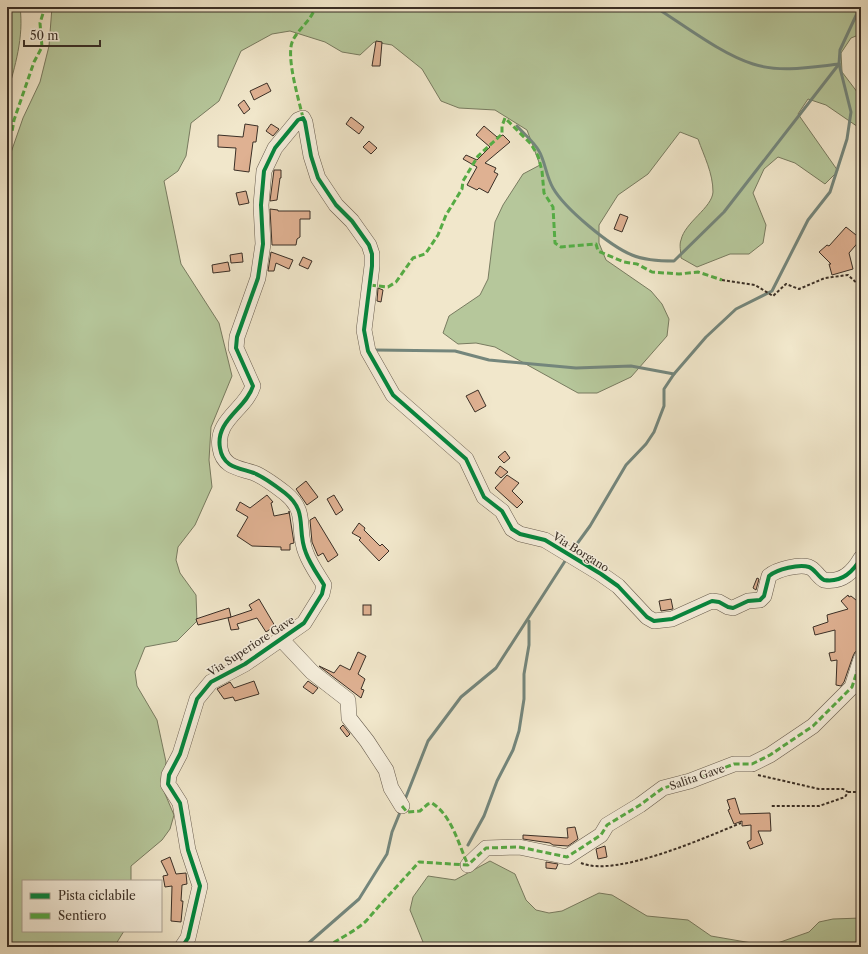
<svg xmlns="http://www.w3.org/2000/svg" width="868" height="954" font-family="'Libre Caslon Text',serif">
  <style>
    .green { fill: #b6c79b; stroke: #787b60 }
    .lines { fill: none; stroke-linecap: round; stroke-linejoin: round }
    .stream { stroke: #74867c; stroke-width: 3 }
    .building { fill: #dfb192; stroke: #3a2f26 }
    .minor-casing { stroke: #685d4f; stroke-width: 16 }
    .path { stroke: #3a2f26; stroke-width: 2; stroke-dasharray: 3 2; stroke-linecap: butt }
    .minor { stroke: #f6efdd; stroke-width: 15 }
    .quiet { stroke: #55ab44; stroke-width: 3; stroke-dasharray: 6 3; stroke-linecap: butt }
    .cycleway-casing { stroke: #f6efdd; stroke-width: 6 }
    .cycleway { stroke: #00873e; stroke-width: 4 }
    .labels { text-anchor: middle; stroke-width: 3; stroke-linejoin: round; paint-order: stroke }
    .street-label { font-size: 11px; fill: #3a2f26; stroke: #f6efdd }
  </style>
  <rect width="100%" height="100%" fill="#f1e7cb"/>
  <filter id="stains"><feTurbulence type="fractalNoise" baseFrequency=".005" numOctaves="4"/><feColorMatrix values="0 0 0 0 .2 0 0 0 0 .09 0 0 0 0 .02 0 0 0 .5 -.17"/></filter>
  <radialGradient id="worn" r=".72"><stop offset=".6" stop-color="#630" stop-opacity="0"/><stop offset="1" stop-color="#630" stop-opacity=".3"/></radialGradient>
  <g class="green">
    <path d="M7,7H20C24,37 15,66 7,95Z"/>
    <path d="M52,7H861V34L851,38L841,53L842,72L861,97V129L826,105L808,99L798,114L838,171L825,184L795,163L778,157L764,169L753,193L766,225L763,243L749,254H730L697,267L681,258C681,252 679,245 681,240C685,222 712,208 713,192C713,173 704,156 698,139L680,132L648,174L618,195L599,225V243L606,260L651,291L662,304L669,319L667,336L631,377L597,393H578L495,347L476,343L458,344L443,333L449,316L480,295L488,279L495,222L503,205L523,174L540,165L527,130L495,110L459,108L441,101L422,69L392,45L374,42L360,55L342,52L325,42L290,31L272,34L241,51L219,101L191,123L186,156L178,171L164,181L181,264L219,323L232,376L211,427L209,460L212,487L195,525L178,547L176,560L180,573L196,595L197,621L177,641L145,647L135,672L137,686L157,720L166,762L163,789L174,815L170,829L162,840L131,866V881H23V931H124L114,947H7V164L23,118L40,82L49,46Z"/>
    <polygon points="490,861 515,874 526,900 536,910 549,913 562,911 599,893 612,895 647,916 688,920 711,936 769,946 809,932 819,922 833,919 861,918 861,947 425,947 410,910 413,897 428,876 455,880"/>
  </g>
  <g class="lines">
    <g class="stream">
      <path d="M655,7C684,25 721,54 753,64C780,73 812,67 839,64"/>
      <path d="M517,126C524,134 534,142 539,151C545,161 546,176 553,188C565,209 610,246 632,255C644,260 661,261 674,261L724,212L839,64"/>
      <polyline points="375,350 455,351 489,360 576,368 631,366 674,374"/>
      <polyline points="571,552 590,526 626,465 646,444 654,432 664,406 664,389 674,374 706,337 736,309 772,291 808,220 830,192 847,139 851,112 839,64 840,50 860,7"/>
      <polyline points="404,802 428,741 461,697 496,668 567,558"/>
      <polyline points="468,845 484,816 497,781 513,750 519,731 524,699 524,674 529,645 529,621"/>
      <polyline points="304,947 359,899 387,854 392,832 401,810"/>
    </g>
  </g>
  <g class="building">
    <polygon points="376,41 382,42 380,66 372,66"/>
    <polygon points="267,83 271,91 254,100 250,91"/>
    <polygon points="244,100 250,109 244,114 238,105"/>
    <polygon points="351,117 364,127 359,134 346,124"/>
    <polygon points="245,124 258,126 256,142 253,142 249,172 234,170 236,148 218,147 218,135 243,137"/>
    <polygon points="271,124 279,129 273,136 266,131"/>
    <polygon points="484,126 497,137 503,135 510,142 485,163 496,168 494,172 498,174 488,193 479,188 477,190 467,185 477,167 463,159 466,155 477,160 490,147 476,135"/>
    <polygon points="369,141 377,148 371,154 363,147"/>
    <polygon points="274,170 281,170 281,178 280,178 277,200 270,201"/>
    <polygon points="246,191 249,203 239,205 236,193"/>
    <polygon points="270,209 278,210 278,211 310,211 310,219 300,219 300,237 297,239 296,245 272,245"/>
    <polygon points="620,214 628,217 622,232 614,229"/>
    <polygon points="846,227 861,239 849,253 853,269 832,275 829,264 831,264 819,252 827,245 829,246"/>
    <polygon points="271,252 293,260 289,269 276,263 274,271 268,271"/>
    <polygon points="242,253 243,262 231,263 230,255"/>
    <polygon points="303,257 312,261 308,269 299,265"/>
    <polygon points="228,262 230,271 213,273 212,265"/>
    <polygon points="378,288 383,290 381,302 377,301"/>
    <polygon points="478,390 486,406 475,412 466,396"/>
    <polygon points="505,451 510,458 504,463 498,457"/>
    <polygon points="500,466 508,472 501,478 495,473"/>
    <polygon points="507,475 519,483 512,491 523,502 517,508 495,488"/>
    <polygon points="306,481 318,497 307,505 296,489"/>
    <polygon points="267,495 273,502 271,503 274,516 289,513 289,511 294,543 290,544 290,550 281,550 281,547 252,546 237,536 248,517 236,510 240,502 250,508"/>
    <polygon points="334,495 343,510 336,515 327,499"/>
    <polygon points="315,517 338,555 328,562 323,553 318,556 312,542 310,520"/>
    <polygon points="359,523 365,528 364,530 380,546 382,544 389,551 379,561 359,540 361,538 352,533"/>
    <polygon points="757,578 759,579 756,590 753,588"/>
    <polygon points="848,595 849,597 851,596 861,604 861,650 855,652 853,656 844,682 841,686 836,685 837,660 831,661 829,653 835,652 835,630 815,635 813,627 828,622 827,615 848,609 841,601"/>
    <polygon points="259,599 275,626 266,632 257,618 237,624 239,629 231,630 228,618 252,610 249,605"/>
    <polygon points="671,599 673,609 661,611 659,601"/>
    <rect x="363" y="605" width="8" height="10"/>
    <polygon points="229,608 231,617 198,625 196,619"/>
    <polygon points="358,652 366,656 358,674 365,679 361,689 364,690 361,698 319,666 334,673 340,665 350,670"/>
    <polygon points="254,681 259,694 235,701 233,697 224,699 217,689 230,682 234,688"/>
    <polygon points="308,681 318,688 313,694 303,687"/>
    <polygon points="343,725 350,734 347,737 340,728"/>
    <polygon points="735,798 740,814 770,813 771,831 758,831 763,844 750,849 747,842 751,840 751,825 742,826 742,821 734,824 728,810 730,809 727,800"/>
    <polygon points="575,827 578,839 568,846 553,845 550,843 523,839 523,835 568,838 567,828"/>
    <polygon points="605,846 607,857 598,859 596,849"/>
    <polygon points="170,857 176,874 186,873 187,884 182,885 181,901 183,901 181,922 171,921 172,886 165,887 163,876 168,875 161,861"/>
    <polygon points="546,862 558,864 556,869 546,868"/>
  </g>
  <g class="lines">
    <g class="minor-casing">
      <g id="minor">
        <polyline points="281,639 312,672 348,700 349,718 367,741 386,770 391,788 402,806"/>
        <polyline points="468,865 486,848 519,847 567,857 601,835 607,825 640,805 663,788 690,781 734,764 752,764 770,755 813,726 852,687 861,659"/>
        <path d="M182,947L188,938L200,886L188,850L180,803L168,784L169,775L180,754L197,699L211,682L245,664L304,623L322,594L324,585C318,575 310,564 306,553C296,529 309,512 285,493C276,486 264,477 254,473C240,468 223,468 220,448C215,420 246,409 253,386L236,348L237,337L258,278L263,244L261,205L264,171L275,148L298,120L303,118L305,122L311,156L318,178L336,205L352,221L369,245L372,254V266L364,330L368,351L393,395L466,459L484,497L502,511L512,529L520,534L545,540L601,574L618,586L647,617L654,621L672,619L712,601L719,602L728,607L733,608L748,601L760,600L764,596L769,576C777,569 799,564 809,567C815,569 818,577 824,580C842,583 853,572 861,558"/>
      </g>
    </g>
    <g class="path">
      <polyline points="722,280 755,285 773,296 786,284 799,289 825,278 848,275 861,287"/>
      <polyline points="758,775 819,789 843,789 848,792 845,797 819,806 771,806"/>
      <polyline points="848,792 861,792"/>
      <path d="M581,863C616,878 706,837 741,823"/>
    </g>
    <use href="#minor" class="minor"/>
    <g class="quiet">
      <path d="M303,118C299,100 285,55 293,40C299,28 312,20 315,7"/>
      <polyline points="7,138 12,132 14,120 34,62 42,47 40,23 45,7"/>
      <polyline points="370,285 388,287 396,282 413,258 425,254 428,250 438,235 446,215 462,189 463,181 478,156 502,134 502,126 505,118 531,144 538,156 542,171 544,193 553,207 555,243 561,247 596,244 598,251 624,262 637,264 652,272 679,274 698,272 722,280"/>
      <path d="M402,806L407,812L420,811L428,804L432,803C452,816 458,843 468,865"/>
      <path d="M326,947C336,941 360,928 367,920C384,900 402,881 419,862L468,865L486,848L519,847L567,857L601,835L607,825L640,805L663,788L690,781L734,764H752L770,755L813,726L852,687L861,659"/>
    </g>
    <g class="cycleway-casing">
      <path id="cycleway" d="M182,947L188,938L200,886L188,850L180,803L168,784L169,775L180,754L197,699L211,682L245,664L304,623L322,594L324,585C318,575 310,564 306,553C296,529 309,512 285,493C276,486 264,477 254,473C240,468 223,468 220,448C215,420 246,409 253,386L236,348L237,337L258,278L263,244L261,205L264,171L275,148L298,120L303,118L305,122L311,156L318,178L336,205L352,221L369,245L372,254V266L364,330L368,351L393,395L466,459L484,497L502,511L512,529L520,534L545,540L601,574L618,586L647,617L654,621L672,619L712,601L719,602L728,607L733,608L748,601L760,600L764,596L769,576C777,569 799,564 809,567C815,569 818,577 824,580C842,583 853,572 861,558"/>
    </g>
    <use href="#cycleway" class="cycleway"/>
  </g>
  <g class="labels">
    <g class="street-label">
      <text transform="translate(581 552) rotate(32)" y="4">Via Borgano</text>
      <text transform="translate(251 646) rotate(-33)" y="4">Via Superiore Gave</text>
      <text transform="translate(697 777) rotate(-19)" y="4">Salita Gave</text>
    </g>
  </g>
  <rect width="868" height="954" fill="none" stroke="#f1e7cb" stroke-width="24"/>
  <rect x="8" y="8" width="852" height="938" fill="none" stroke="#3a2f26" stroke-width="2"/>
  <rect x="12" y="12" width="844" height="930" fill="none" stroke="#3a2f26"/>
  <rect x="22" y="880" width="140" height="52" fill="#f6efdd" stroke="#aba294"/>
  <rect x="30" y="893" width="20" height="6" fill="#00873e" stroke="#aba294"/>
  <text x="58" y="900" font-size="12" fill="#3a2f26">Pista ciclabile</text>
  <rect x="30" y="913" width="20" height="6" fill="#55ab44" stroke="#aba294"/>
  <text x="58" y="920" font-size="12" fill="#3a2f26">Sentiero</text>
  <path d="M24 40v6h76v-6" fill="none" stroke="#3a2f26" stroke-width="2"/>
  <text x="30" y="40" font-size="12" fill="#3a2f26" stroke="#f6efdd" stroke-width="3" paint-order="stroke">50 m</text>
  <rect width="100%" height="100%" filter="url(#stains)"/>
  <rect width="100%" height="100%" fill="url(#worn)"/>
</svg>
